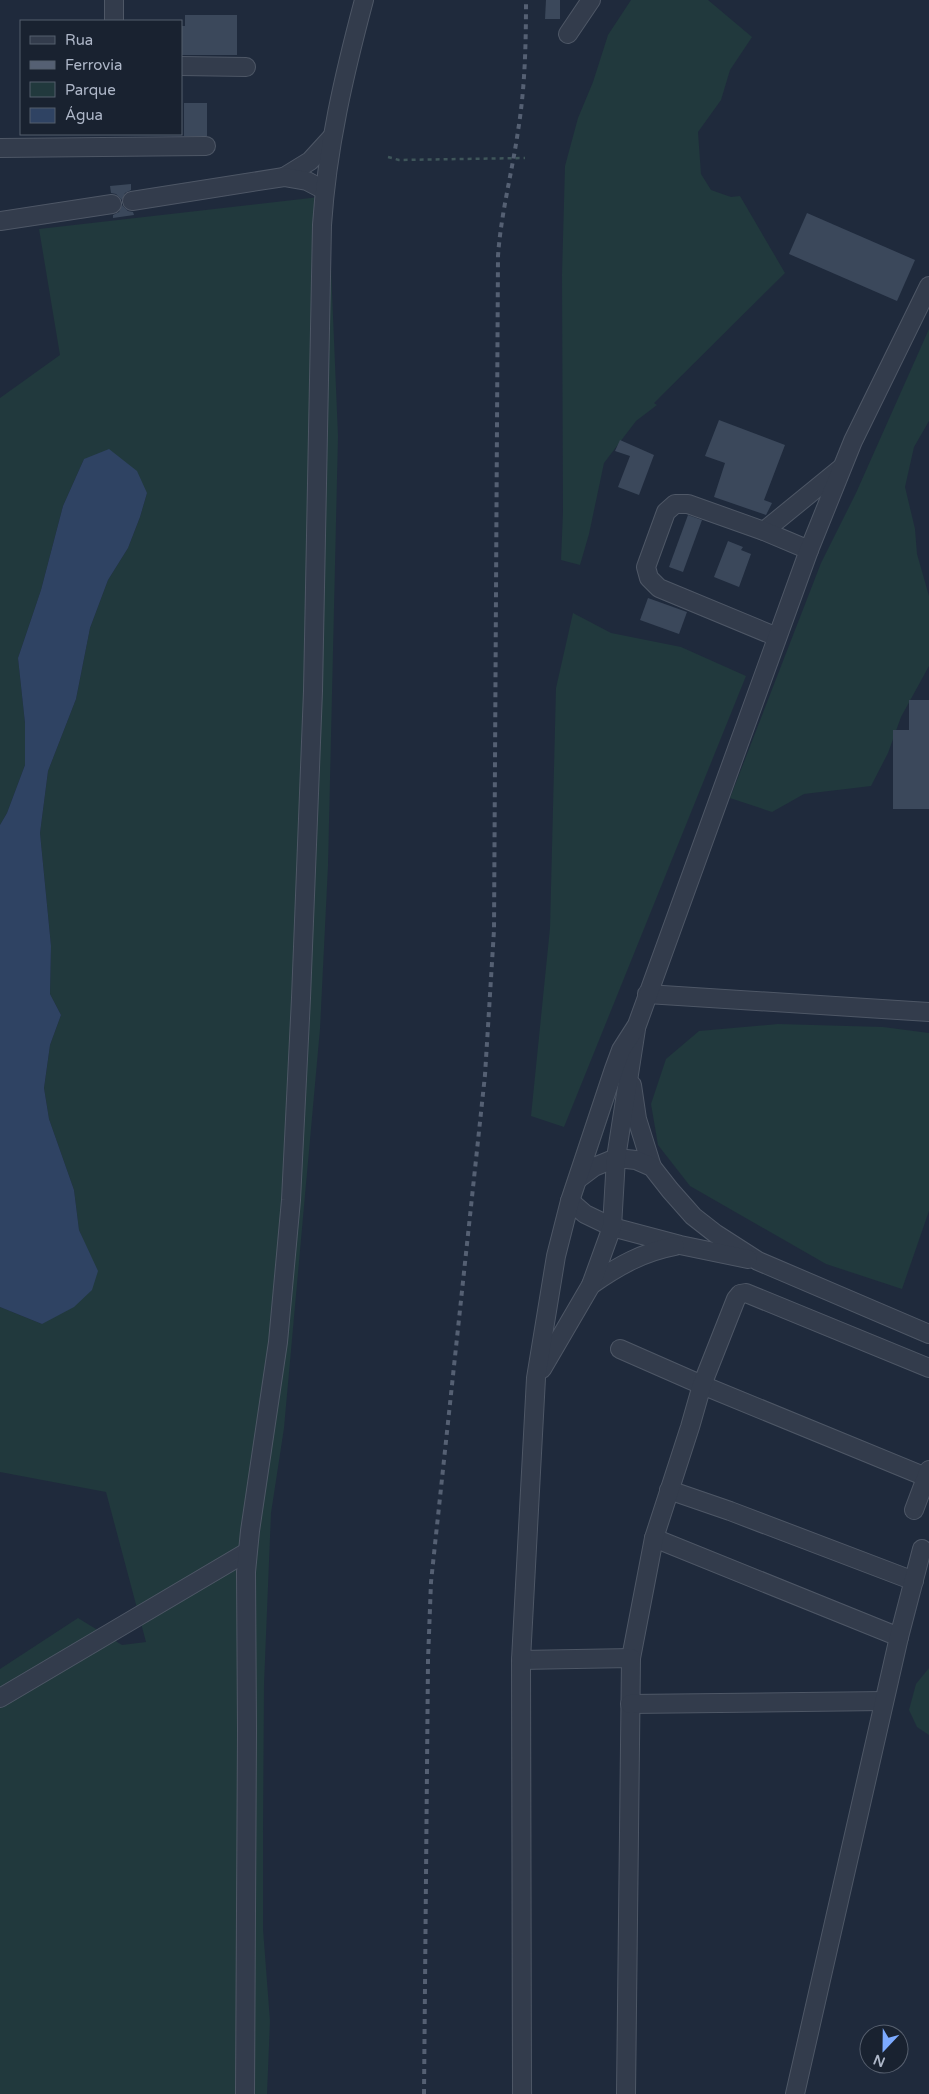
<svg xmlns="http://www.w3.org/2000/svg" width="929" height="2094" font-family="'Varela Round',sans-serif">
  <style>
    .green { fill: #21393d }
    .water { fill: #2f4363 }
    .building { fill: #3b485b }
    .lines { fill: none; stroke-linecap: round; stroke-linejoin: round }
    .minor-casing { stroke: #4e5766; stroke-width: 20 }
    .path { stroke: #3f565a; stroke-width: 2.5; stroke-dasharray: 4 4; stroke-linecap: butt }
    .minor { stroke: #333c4c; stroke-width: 18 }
    .rail { stroke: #556073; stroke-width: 4; stroke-dasharray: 5 5; stroke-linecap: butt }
  </style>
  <rect width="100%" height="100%" fill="#1f2a3c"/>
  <g class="green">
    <polygon points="631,0 708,0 752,37 730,70 721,100 698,132 701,174 711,190 731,197 740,196 785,273 654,403 657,405 636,421 604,463 589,534 580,565 561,560 563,512 562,275 565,166 578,118 593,82 608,35"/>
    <polygon points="328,196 338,436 328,866 320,1029 284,1428 271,1513 264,1684 263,1832 263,1929 270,2021 267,2094 0,2094 0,1669 78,1618 122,1645 146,1642 106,1492 0,1472 0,1307 42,1324 97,1272 79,1230 74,1190 49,1119 44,1088 50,1045 61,1015 50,994 51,946 40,833 48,771 76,699 90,628 108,580 128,548 140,517 147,493 84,459 63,506 41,590 18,658 25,723 25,765 7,813 0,825 0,398 60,355 39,229"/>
    <polygon points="929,329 929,421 914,447 905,487 915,529 917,554 929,596 929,666 901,717 888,753 871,786 804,794 772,812 730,798 821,563 856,493"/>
    <polygon points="573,613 611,633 681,647 746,676 564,1127 531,1116 550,928 556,688"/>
    <polygon points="778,1024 883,1027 929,1033 929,1211 902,1289 826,1264 690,1186 658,1145 651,1104 666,1059 699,1031"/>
    <polygon points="929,1668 929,1735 917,1727 909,1710 916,1684"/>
  </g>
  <polygon class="water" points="109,449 137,471 147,493 140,517 128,548 108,580 90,628 76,699 48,771 40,833 51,946 50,994 61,1015 50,1045 44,1088 49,1119 74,1190 79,1230 98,1271 92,1290 74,1307 42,1324 0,1307 0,825 7,813 25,765 25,723 18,658 41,590 63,506 84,459"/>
  <g class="building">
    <polygon points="546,0 560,0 560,19 545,19"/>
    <polygon points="185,15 237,15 237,55 181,55 181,26 185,26"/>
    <rect x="184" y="103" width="23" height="33"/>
    <polygon points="131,184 131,190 125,193 122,200 116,194 111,193 110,186"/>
    <polygon points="122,205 128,211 133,212 134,215 113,218 113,215 119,212"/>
    <polygon points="807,213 915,260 897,301 789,254"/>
    <polygon points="719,420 785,445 764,500 772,503 766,515 714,497 725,463 705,456"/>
    <polygon points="620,440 654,455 639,495 618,487 630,456 615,451"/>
    <polygon points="688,515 702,520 683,572 669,567"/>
    <polygon points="728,541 743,547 741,550 751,554 739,587 714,577"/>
    <polygon points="648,598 687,612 679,634 640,620"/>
    <polygon points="909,700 929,700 929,809 893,809 893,730 909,730"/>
  </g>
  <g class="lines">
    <g class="minor-casing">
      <g id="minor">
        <polyline points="114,21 114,0"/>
        <polyline points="568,34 591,0"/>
        <polyline points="181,66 246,67"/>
        <polyline points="0,148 206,146"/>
        <polyline points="284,177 310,161 331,138"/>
        <polyline points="132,201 284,177 307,181 324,190"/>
        <polyline points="0,221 112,204"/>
        <polyline points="764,531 840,469"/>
        <polyline points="777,637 659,588 649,578 646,567 666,512 675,504 688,504 764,531 809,550"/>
        <polyline points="647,994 929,1012"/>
        <polyline points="632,1085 637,1119 652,1167"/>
        <polyline points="578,1179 594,1167 616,1158 636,1160 652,1167 670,1190 693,1216 716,1234 758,1261 929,1334"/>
        <polyline points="570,1201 585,1214 612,1227 680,1245 748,1259"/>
        <path d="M591,1285C618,1266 643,1252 675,1246"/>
        <polyline points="620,1349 702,1385 926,1477"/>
        <polyline points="542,1369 591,1285 612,1227 616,1158 636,1029"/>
        <polyline points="669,1490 730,1511 914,1581"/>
        <polyline points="914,1510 929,1470"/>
        <polyline points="654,1538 899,1637"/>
        <polyline points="631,1658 654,1538 690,1427 702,1385 736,1299 740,1294 746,1293 929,1368"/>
        <polyline points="521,1660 631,1658 626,2094"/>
        <polyline points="0,1698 247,1552"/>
        <polyline points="630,1704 884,1701"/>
        <path d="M245,2094L247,1731L246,1572L250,1531L278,1342L291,1200L301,998L313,691L322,225C327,148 344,75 364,0"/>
        <polyline points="522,2094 521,1660 536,1378 556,1256 570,1201 614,1069 621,1050 637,1025 809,550 853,441 929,286"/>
        <polyline points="795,2094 899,1637 922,1549"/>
      </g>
    </g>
    <polyline class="path" points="388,157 399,160 525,158"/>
    <use href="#minor" class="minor"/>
    <path class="rail" d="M424,2094L428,1660L431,1582L485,1075L494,930L498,256C501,213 512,173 518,131C525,88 526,44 526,0"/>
  </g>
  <rect x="20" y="20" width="162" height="115" fill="#192230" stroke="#555e6d"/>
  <rect x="30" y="36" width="25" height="8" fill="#333c4c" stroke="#555e6d"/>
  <text x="65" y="45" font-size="15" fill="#aeb7c8">Rua</text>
  <rect x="30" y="61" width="25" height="8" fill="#556073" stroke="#555e6d"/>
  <text x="65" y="70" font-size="15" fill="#aeb7c8">Ferrovia</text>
  <rect x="30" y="82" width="25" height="15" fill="#21393d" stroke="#555e6d"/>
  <text x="65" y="95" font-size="15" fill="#aeb7c8">Parque</text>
  <rect x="30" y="108" width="25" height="15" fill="#2f4363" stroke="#555e6d"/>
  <text x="65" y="120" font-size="15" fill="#aeb7c8">Água</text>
  <g transform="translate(884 2049) rotate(202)"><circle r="24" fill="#192230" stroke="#555e6d"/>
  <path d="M0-4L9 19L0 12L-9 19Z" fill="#7caaff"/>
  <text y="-8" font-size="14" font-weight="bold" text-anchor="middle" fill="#aeb7c8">N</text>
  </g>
</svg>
